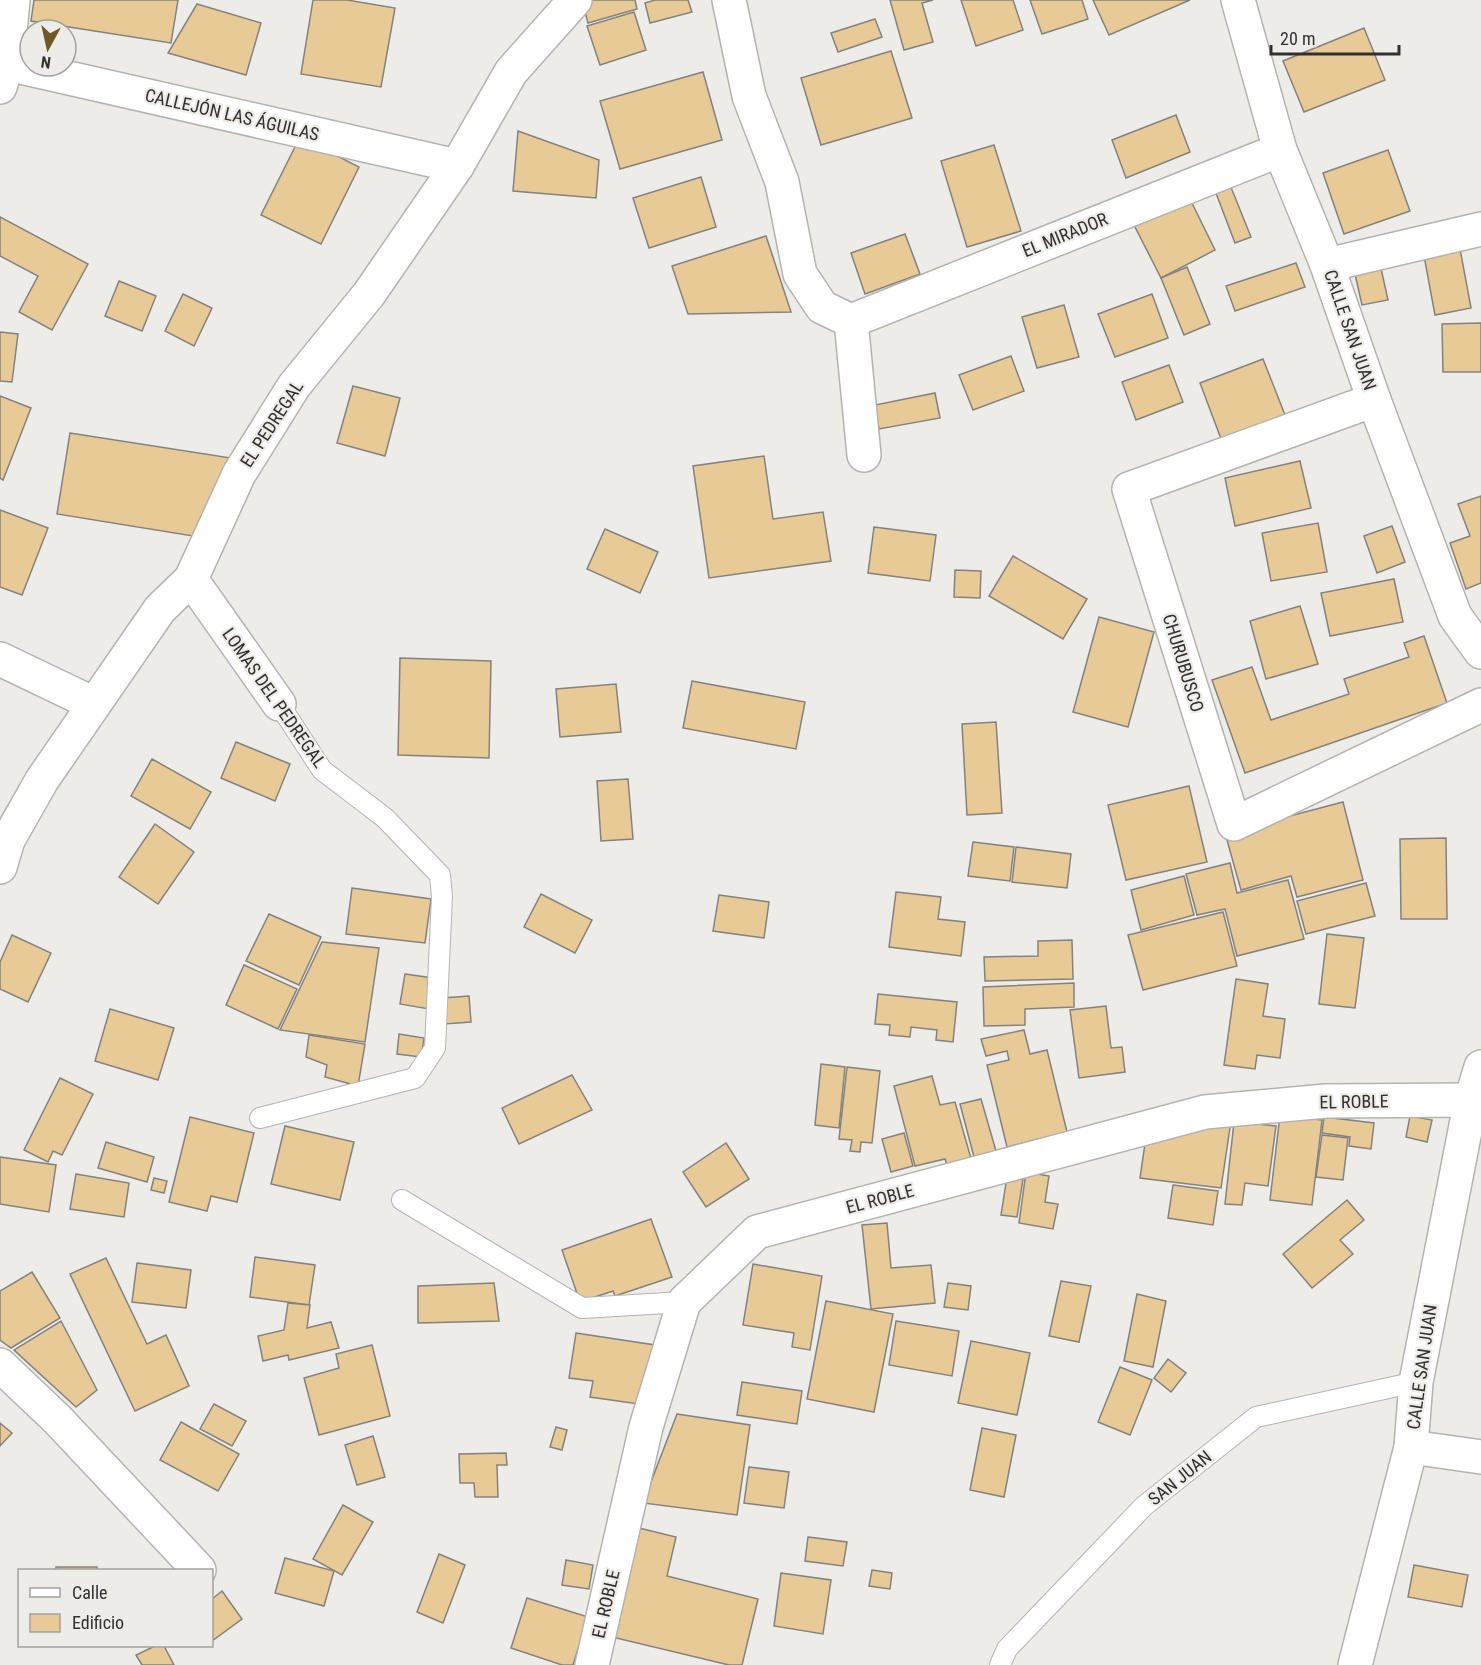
<svg xmlns="http://www.w3.org/2000/svg" width="1481" height="1665" font-family="'Roboto Condensed',sans-serif">
  <style>
    .building { fill: #e8ca97; stroke: #84827e; stroke-width: 1.5 }
    .lines { fill: none; stroke-linecap: round; stroke-linejoin: round }
    .lane-casing { stroke: #b5b3af; stroke-width: 22 }
    .street-casing { stroke: #b5b3af; stroke-width: 36 }
    .lane { stroke: #fff; stroke-width: 20 }
    .street { stroke: #fff; stroke-width: 33 }
    .labels { text-anchor: middle; stroke-width: 4.5; stroke-linejoin: round; paint-order: stroke }
    .street-label { font-size: 18px; fill: #31302f; stroke: #eeece8 }
  </style>
  <rect width="100%" height="100%" fill="#eeece8"/>
  <g class="building">
    <polygon points="34,0 178,0 171,43 31,21"/>
    <polygon points="313,0 347,0 395,8 381,87 301,74"/>
    <polygon points="582,0 635,0 637,9 588,23"/>
    <polygon points="655,0 688,0 692,12 650,23 645,3"/>
    <polygon points="890,0 933,0 922,3 933,42 904,50"/>
    <polygon points="961,0 1013,0 1023,30 976,46"/>
    <polygon points="1030,0 1082,0 1088,19 1042,34"/>
    <polygon points="1093,0 1190,0 1109,35"/>
    <polygon points="197,4 261,23 246,75 168,53"/>
    <polygon points="634,12 646,50 600,65 587,26"/>
    <polygon points="875,19 882,37 838,52 831,33"/>
    <polygon points="1364,28 1385,80 1304,112 1283,61"/>
    <polygon points="891,51 912,118 821,145 801,78"/>
    <polygon points="703,72 722,140 620,169 600,101"/>
    <polygon points="1176,115 1190,152 1126,178 1112,140"/>
    <polygon points="518,131 599,160 596,198 513,191"/>
    <polygon points="300,137 359,167 321,244 261,215"/>
    <polygon points="994,145 1021,231 967,247 941,161"/>
    <polygon points="1388,150 1410,211 1344,234 1323,173"/>
    <polygon points="1226,175 1251,237 1235,243 1211,180"/>
    <polygon points="701,177 716,227 649,248 633,198"/>
    <polygon points="1188,195 1215,250 1161,278 1133,223"/>
    <polygon points="0,217 88,264 52,330 19,312 38,276 0,256"/>
    <polygon points="905,234 920,274 865,294 851,253"/>
    <polygon points="766,236 791,312 688,314 672,266"/>
    <polygon points="1458,238 1471,308 1435,315 1422,245"/>
    <polygon points="1378,255 1388,300 1362,305 1352,261"/>
    <polygon points="1296,263 1305,287 1235,311 1226,286"/>
    <polygon points="1187,267 1210,324 1184,335 1161,278"/>
    <polygon points="119,281 156,296 142,331 105,316"/>
    <polygon points="183,294 212,308 194,346 165,331"/>
    <polygon points="1152,294 1168,338 1115,357 1098,314"/>
    <polygon points="1064,305 1079,357 1037,368 1022,317"/>
    <polygon points="1481,323 1481,372 1443,372 1442,324"/>
    <polygon points="0,332 18,334 12,382 0,381"/>
    <polygon points="1011,356 1024,391 973,410 959,375"/>
    <polygon points="1263,359 1287,420 1223,444 1200,383"/>
    <polygon points="1169,365 1183,402 1136,420 1122,382"/>
    <polygon points="353,386 400,398 385,456 337,443"/>
    <polygon points="935,393 940,418 879,429 875,405"/>
    <polygon points="0,396 31,408 3,480 0,478"/>
    <polygon points="70,433 231,458 199,537 57,514"/>
    <polygon points="764,456 773,519 823,512 831,561 709,578 693,466"/>
    <polygon points="1300,461 1311,508 1235,526 1225,478"/>
    <polygon points="1481,496 1481,583 1466,589 1450,543 1470,536 1458,504"/>
    <polygon points="0,510 48,528 22,595 0,587"/>
    <polygon points="1318,523 1327,572 1271,581 1262,533"/>
    <polygon points="1392,526 1405,562 1377,573 1364,536"/>
    <polygon points="874,527 936,535 930,581 868,573"/>
    <polygon points="605,529 658,552 640,593 587,569"/>
    <polygon points="1013,556 1087,599 1063,639 989,596"/>
    <polygon points="955,570 981,571 980,598 954,597"/>
    <polygon points="1394,579 1403,622 1330,636 1321,593"/>
    <polygon points="1300,606 1318,664 1266,679 1250,621"/>
    <polygon points="1099,617 1154,632 1128,727 1073,712"/>
    <polygon points="1424,636 1447,703 1245,773 1212,680 1252,667 1271,720 1349,694 1344,679 1409,657 1404,643"/>
    <polygon points="400,658 491,661 489,758 398,755"/>
    <polygon points="692,681 805,702 796,749 683,728"/>
    <polygon points="616,684 621,732 560,737 556,689"/>
    <polygon points="996,722 1002,813 967,815 962,724"/>
    <polygon points="236,742 290,764 275,801 221,778"/>
    <polygon points="152,759 211,792 190,829 131,796"/>
    <polygon points="628,779 633,839 601,841 597,781"/>
    <polygon points="1189,786 1207,862 1126,880 1108,805"/>
    <polygon points="1343,802 1363,880 1297,897 1291,876 1241,890 1225,833"/>
    <polygon points="155,824 194,852 158,904 119,877"/>
    <polygon points="1446,838 1447,919 1401,919 1400,839"/>
    <polygon points="973,842 1014,847 1010,881 968,876"/>
    <polygon points="1016,847 1071,854 1067,888 1012,882"/>
    <polygon points="1230,863 1237,893 1288,880 1304,939 1237,956 1225,909 1197,915 1186,874"/>
    <polygon points="1184,876 1194,915 1141,930 1131,890"/>
    <polygon points="1366,883 1375,916 1306,934 1297,901"/>
    <polygon points="352,888 431,899 425,943 346,934"/>
    <polygon points="896,892 941,897 938,919 965,922 961,956 889,947"/>
    <polygon points="541,894 592,920 575,953 524,927"/>
    <polygon points="719,895 769,902 764,938 713,931"/>
    <polygon points="1223,912 1237,966 1143,990 1128,935"/>
    <polygon points="269,914 321,937 299,985 246,961"/>
    <polygon points="1327,934 1364,938 1355,1008 1319,1004"/>
    <polygon points="12,935 51,953 28,1002 0,989 0,962"/>
    <polygon points="1072,940 1073,979 985,981 984,957 1038,956 1038,941"/>
    <polygon points="322,942 379,948 365,1042 280,1030"/>
    <polygon points="244,965 297,989 278,1029 226,1005"/>
    <polygon points="405,974 433,978 429,1009 400,1004"/>
    <polygon points="1236,979 1268,984 1263,1016 1285,1019 1280,1058 1257,1055 1255,1069 1224,1065"/>
    <polygon points="1074,983 1074,1007 1025,1009 1025,1025 984,1026 983,987"/>
    <polygon points="878,994 957,1002 953,1042 936,1040 937,1030 911,1027 910,1037 889,1035 890,1025 875,1024"/>
    <polygon points="469,996 471,1022 444,1024 442,998"/>
    <polygon points="1106,1006 1111,1048 1122,1047 1125,1072 1079,1078 1070,1010"/>
    <polygon points="110,1009 174,1028 158,1080 95,1061"/>
    <polygon points="1024,1030 1030,1054 1047,1050 1067,1132 1007,1147 987,1065 1009,1060 1007,1051 986,1056 981,1039"/>
    <polygon points="399,1034 424,1038 421,1057 397,1054"/>
    <polygon points="309,1035 365,1044 358,1086 325,1077 327,1065 306,1057"/>
    <polygon points="821,1064 845,1067 839,1128 815,1125"/>
    <polygon points="847,1067 880,1071 872,1143 861,1142 860,1152 850,1151 852,1140 839,1139"/>
    <polygon points="572,1075 592,1110 519,1144 502,1108"/>
    <polygon points="932,1076 940,1105 955,1102 972,1162 948,1168 945,1159 915,1166 894,1086"/>
    <polygon points="60,1078 93,1094 62,1155 53,1151 48,1162 24,1150"/>
    <polygon points="981,1099 996,1151 974,1157 960,1104"/>
    <polygon points="1280,1115 1322,1120 1312,1205 1270,1200"/>
    <polygon points="1410,1116 1432,1120 1427,1142 1406,1137"/>
    <polygon points="190,1117 254,1133 237,1202 211,1196 207,1211 169,1202"/>
    <polygon points="1324,1117 1374,1123 1371,1149 1349,1146 1350,1137 1322,1133"/>
    <polygon points="1231,1121 1221,1188 1140,1178 1146,1137"/>
    <polygon points="1234,1122 1276,1126 1268,1186 1245,1183 1242,1205 1225,1204"/>
    <polygon points="285,1126 354,1142 340,1200 271,1184"/>
    <polygon points="904,1133 913,1166 891,1172 882,1139"/>
    <polygon points="1322,1135 1348,1138 1343,1180 1316,1177"/>
    <polygon points="106,1142 154,1157 147,1182 98,1168"/>
    <polygon points="726,1143 749,1179 706,1207 683,1172"/>
    <polygon points="0,1157 56,1165 49,1212 0,1204"/>
    <polygon points="1026,1172 1049,1176 1045,1202 1058,1204 1053,1229 1019,1223"/>
    <polygon points="76,1174 129,1183 124,1217 70,1209"/>
    <polygon points="1007,1177 1023,1179 1017,1217 1001,1215"/>
    <polygon points="154,1178 167,1181 164,1193 151,1190"/>
    <polygon points="1173,1185 1218,1191 1213,1225 1168,1218"/>
    <polygon points="1347,1200 1364,1220 1340,1240 1353,1254 1312,1288 1283,1254"/>
    <polygon points="651,1219 672,1277 615,1296 613,1291 580,1302 562,1250"/>
    <polygon points="887,1223 891,1268 931,1265 935,1303 871,1309 862,1225"/>
    <polygon points="255,1257 315,1265 309,1305 250,1297"/>
    <polygon points="106,1258 147,1344 166,1335 189,1386 135,1411 70,1274"/>
    <polygon points="137,1263 191,1270 186,1308 132,1302"/>
    <polygon points="753,1264 822,1276 810,1350 792,1347 794,1333 743,1325"/>
    <polygon points="32,1272 60,1318 11,1348 0,1340 0,1291"/>
    <polygon points="1061,1281 1091,1286 1079,1342 1049,1336"/>
    <polygon points="494,1283 499,1321 418,1323 418,1286"/>
    <polygon points="948,1283 971,1286 968,1310 944,1307"/>
    <polygon points="1137,1294 1166,1301 1153,1367 1124,1361"/>
    <polygon points="826,1301 893,1314 874,1412 807,1399"/>
    <polygon points="288,1303 310,1305 307,1328 331,1322 339,1348 289,1360 288,1355 263,1361 258,1336 284,1330"/>
    <polygon points="61,1321 97,1390 76,1407 14,1350"/>
    <polygon points="896,1321 959,1331 952,1376 889,1365"/>
    <polygon points="576,1333 655,1345 646,1405 590,1397 593,1381 569,1378"/>
    <polygon points="971,1341 1030,1353 1017,1415 958,1403"/>
    <polygon points="372,1345 390,1416 319,1435 304,1378 339,1368 336,1354"/>
    <polygon points="1168,1359 1186,1373 1171,1392 1154,1378"/>
    <polygon points="1120,1367 1152,1380 1130,1435 1098,1422"/>
    <polygon points="742,1382 802,1391 797,1424 737,1415"/>
    <polygon points="214,1404 246,1421 232,1446 200,1429"/>
    <polygon points="677,1414 750,1425 737,1515 643,1503"/>
    <polygon points="181,1422 239,1454 218,1491 160,1460"/>
    <polygon points="0,1423 12,1433 0,1446"/>
    <polygon points="556,1427 567,1430 562,1450 550,1447"/>
    <polygon points="982,1428 1016,1435 1004,1497 970,1490"/>
    <polygon points="373,1436 385,1477 357,1485 345,1445"/>
    <polygon points="506,1453 507,1465 497,1465 498,1497 475,1497 474,1483 460,1483 459,1454"/>
    <polygon points="749,1467 789,1472 784,1508 744,1503"/>
    <polygon points="343,1505 373,1522 342,1575 313,1559"/>
    <polygon points="639,1528 676,1537 667,1576 758,1599 742,1665 729,1665 612,1637"/>
    <polygon points="808,1537 847,1542 843,1566 805,1561"/>
    <polygon points="439,1554 465,1565 443,1623 417,1612"/>
    <polygon points="285,1558 334,1571 324,1606 275,1593"/>
    <polygon points="566,1560 593,1565 589,1589 562,1585"/>
    <polygon points="1414,1565 1468,1575 1462,1607 1408,1597"/>
    <rect x="56" y="1567" width="41" height="3"/>
    <polygon points="872,1570 892,1573 890,1589 869,1586"/>
    <polygon points="781,1573 831,1580 823,1634 774,1626"/>
    <polygon points="222,1591 242,1619 212,1641 212,1599"/>
    <polygon points="527,1598 588,1617 573,1665 562,1665 511,1648"/>
    <polygon points="155,1646 164,1646 174,1665 142,1665 136,1655"/>
  </g>
  <g class="lines">
    <g class="lane-casing">
      <g id="lane">
        <polyline points="260,1118 415,1078 435,1048 442,897 440,875 385,818 322,770 279,704"/>
        <polyline points="402,1200 582,1308 684,1302"/>
        <polyline points="1000,1665 1007,1649 1144,1506 1256,1417 1416,1382"/>
      </g>
    </g>
    <g class="street-casing">
      <g id="street">
        <polyline points="729,0 749,96 782,182 800,274 822,307 851,321 864,455"/>
        <polyline points="1238,0 1280,150 1327,265 1374,400 1455,616 1481,652"/>
        <polyline points="7,64 457,166"/>
        <polyline points="0,87 7,64 13,0"/>
        <polyline points="1327,265 1481,229"/>
        <polyline points="851,321 1280,150"/>
        <polyline points="1374,400 1129,489 1234,824 1481,705"/>
        <polyline points="191,579 279,704"/>
        <polyline points="0,659 94,704"/>
        <polyline points="0,867 8,840 42,780 160,609 191,579 239,474 294,386 369,294 457,166 511,72 575,0"/>
        <polyline points="0,1365 57,1419 199,1570"/>
        <polyline points="1411,1447 1481,1457"/>
        <polyline points="592,1665 646,1427 684,1302 757,1232 1205,1112 1326,1101 1471,1100"/>
        <polyline points="1355,1665 1411,1447 1416,1382 1471,1100 1481,1067"/>
      </g>
    </g>
    <use href="#lane" class="lane"/>
    <use href="#street" class="street"/>
  </g>
  <g class="labels">
    <g class="street-label">
      <text transform="translate(232 115) rotate(13)" y="6">CALLEJÓN LAS ÁGUILAS</text>
      <text transform="translate(1065 235) rotate(-22)" y="6">EL MIRADOR</text>
      <text transform="translate(1350 330) rotate(71)" y="6">CALLE SAN JUAN</text>
      <text transform="translate(272 424) rotate(-57)" y="6">EL PEDREGAL</text>
      <text transform="translate(1183 663) rotate(73)" y="6">CHURUBUSCO</text>
      <text transform="translate(274 698) rotate(55)" y="6">LOMAS DEL PEDREGAL</text>
      <text transform="translate(1354 1102) rotate(-1)" y="6">EL ROBLE</text>
      <text transform="translate(880 1199) rotate(-15)" y="6">EL ROBLE</text>
      <text transform="translate(1422 1367) rotate(-82)" y="6">CALLE SAN JUAN</text>
      <text transform="translate(1180 1478) rotate(-39)" y="6">SAN JUAN</text>
      <text transform="translate(606 1604) rotate(-77)" y="6">EL ROBLE</text>
    </g>
  </g>
  <rect x="18" y="1569" width="195" height="78" fill="#eeece8" stroke="#a2a19e" stroke-width="1.5"/>
  <rect x="30" y="1588" width="30" height="9" fill="#ffffff" stroke="#a2a19e" stroke-width="1.5"/>
  <text x="72" y="1599" font-size="18" fill="#31302f">Calle</text>
  <rect x="30" y="1614" width="30" height="18" fill="#e8ca97" stroke="#a2a19e" stroke-width="1.5"/>
  <text x="72" y="1629" font-size="18" fill="#31302f">Edificio</text>
  <g transform="translate(48 48) rotate(188)"><circle r="28" fill="#eeece8" stroke="#a2a19e" stroke-width="1.5"/>
  <path d="M0-4.5L10 22L0 15L-10 22Z" fill="#6f5929"/>
  <text y="-9" font-size="16" font-weight="bold" text-anchor="middle" fill="#31302f">N</text>
  </g>
  <path d="M1271 45v9h128v-9" fill="none" stroke="#31302f" stroke-width="3"/>
  <text x="1280" y="45" font-size="18" fill="#31302f" stroke="#eeece8" stroke-width="4.5" paint-order="stroke">20 m</text>
</svg>
